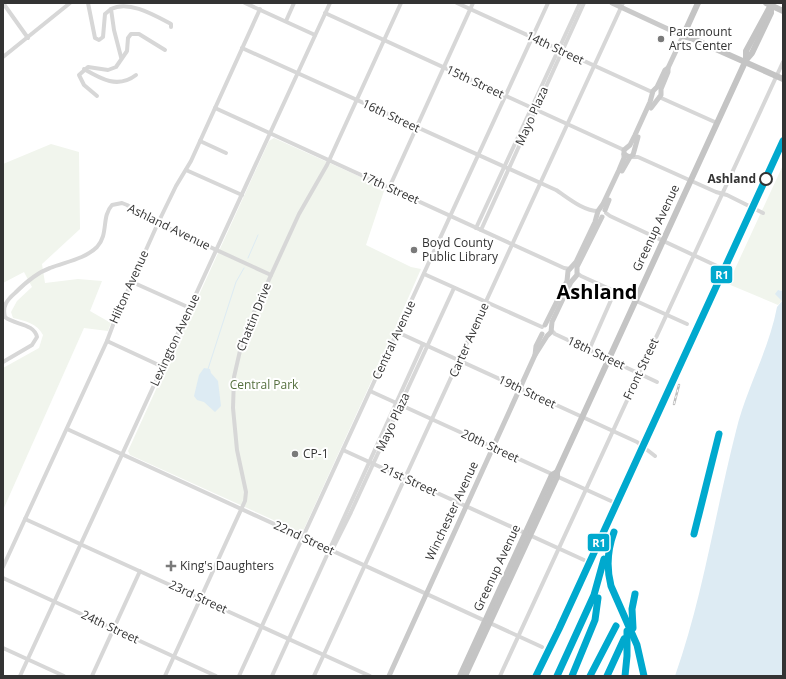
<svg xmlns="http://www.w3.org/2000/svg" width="786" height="679" font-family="'Open Sans',sans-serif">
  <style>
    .green { fill: #f1f5ed }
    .water { fill: #ddebf3 }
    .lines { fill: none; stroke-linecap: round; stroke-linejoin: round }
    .stream { stroke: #ddebf3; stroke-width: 1 }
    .minor { stroke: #d7d7d7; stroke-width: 4 }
    .major { stroke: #cacaca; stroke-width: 5 }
    .highway { stroke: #c4c4c4; stroke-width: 6 }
    .rail-casing { stroke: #bebebe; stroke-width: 2.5 }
    .rail { stroke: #fff; stroke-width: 1; stroke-dasharray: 3; stroke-linecap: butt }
    .highway-bridge { stroke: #c4c4c4; stroke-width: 6 }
    .rail-1-casing { stroke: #fff; stroke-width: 10 }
    .rail-1 { stroke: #00a9ce; stroke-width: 7 }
    .poi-dot { fill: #7a7a7a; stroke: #fff; stroke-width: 1.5 }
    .stop-dot { fill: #fff; stroke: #333; stroke-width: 2 }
    .labels { text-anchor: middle; stroke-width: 4; stroke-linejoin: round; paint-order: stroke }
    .poi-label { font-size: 12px; fill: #333; stroke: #fff; text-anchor: start }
    .street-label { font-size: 12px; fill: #333; stroke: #fff }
    .stop-label { font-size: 12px; font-weight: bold; fill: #333; stroke: #fff; text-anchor: end }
    .park-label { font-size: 12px; fill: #56703f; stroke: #fff }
    .town-label { font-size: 20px; font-weight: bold; fill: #000; stroke: #fff }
    .line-badge { stroke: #fff; stroke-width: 1.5 }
    .badge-label { font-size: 11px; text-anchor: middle; font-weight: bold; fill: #fff }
  </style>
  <rect width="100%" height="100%" fill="#fff"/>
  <g class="green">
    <polygon points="274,138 385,188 366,245 411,267 421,269 398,321 398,323 303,531 300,532 130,455 128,451 269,141"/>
    <path d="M51,144L79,152L80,229L42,264L45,283L78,279L102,281L90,311L111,323L108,331L84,328L3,510V368L39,348L43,335C37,323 25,321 13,318L11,312L17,301L32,287L24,272L3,283V164Z"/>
    <polygon points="783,165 783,291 779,290 782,301 778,305 728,284"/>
  </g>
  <g class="water">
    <path d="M778,290L783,291V676H675C703,597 715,513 736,431C746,389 769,350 777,307L782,301L775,294Z"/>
    <polygon points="204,368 210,369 211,373 218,381 221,406 215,412 204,402 197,400 194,396 199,375"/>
  </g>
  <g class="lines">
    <g class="stream">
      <polyline points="248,258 258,235"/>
      <polyline points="208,369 236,282 244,268"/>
    </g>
    <g class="minor">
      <polyline points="3,3 28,38"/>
      <polyline points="88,3 95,38 99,40 103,37 105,14 111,9"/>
      <polyline points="245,3 315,35"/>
      <polyline points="457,3 652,92"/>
      <polyline points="325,13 624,150"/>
      <polyline points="286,21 294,3"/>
      <path d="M242,48L556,190C567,197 583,211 598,211"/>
      <polyline points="3,57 70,3"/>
      <path d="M121,57L114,30L111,9C129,0 154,15 171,24V27"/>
      <path d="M84,69C101,79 118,89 136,75"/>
      <polyline points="97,96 84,85 79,75 88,67 108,70 116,67 127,51 128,38 131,34 139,34 165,50"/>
      <polyline points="659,97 717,123"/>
      <polyline points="215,108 564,268 570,269"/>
      <polyline points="200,141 226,153"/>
      <polyline points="632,157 638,157 716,192 727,195 763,213"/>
      <polyline points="186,170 242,195"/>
      <polyline points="389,188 473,3"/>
      <polyline points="606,213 610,216 719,267"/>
      <polyline points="476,228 580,3"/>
      <polyline points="481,230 584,3"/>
      <polyline points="577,273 581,276 687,324"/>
      <polyline points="424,274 542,327"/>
      <polyline points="132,282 190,308"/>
      <polyline points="551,330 555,334 657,382"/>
      <polyline points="397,332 637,442 655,456"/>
      <polyline points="107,341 163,367"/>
      <polyline points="589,350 615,291"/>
      <path d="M3,362L32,345L37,337C34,323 14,325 5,317C2,306 7,300 15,293C25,283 36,273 50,268C65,262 85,259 97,247C109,234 101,217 112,205L122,203L127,205L149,219L271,275"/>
      <polyline points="370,391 611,501"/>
      <polyline points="67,429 542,647"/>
      <polyline points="343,450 584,560"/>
      <polyline points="25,519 370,676"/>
      <polyline points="331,552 351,512 454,288"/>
      <polyline points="3,567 107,341 116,317 158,223 176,186 191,161 260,9"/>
      <polyline points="3,578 216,676"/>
      <polyline points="3,648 64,676"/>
      <polyline points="20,676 330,3"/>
      <polyline points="92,676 140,571"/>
      <polyline points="165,676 245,501 246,492 237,450 233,408 234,377 242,342 250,321 299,214 327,165 401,3"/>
      <polyline points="239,676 548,3"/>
      <polyline points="272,676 423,344"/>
      <polyline points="314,676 623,3"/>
      <polyline points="500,676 783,62"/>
    </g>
    <g class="major">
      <polyline points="651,108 661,95 661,89 668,72 668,68"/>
      <polyline points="624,154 629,157 633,155 638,137"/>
      <polyline points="622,171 630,157"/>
      <polyline points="605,210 609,200"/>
      <polyline points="545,325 567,281 568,271 576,262 595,222 598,211 603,204 619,170 624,158 624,150 630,145 635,135 650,102 653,91 657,87 665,70 668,68 683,36 612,3"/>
      <polyline points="535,355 536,346 542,334"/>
      <polyline points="389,676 535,355 547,336 551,332 552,322 571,282 577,275 577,267 602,217"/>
    </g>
    <g class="highway">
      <polyline points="691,38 683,36 698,3"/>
      <polyline points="746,60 752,53 771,13 771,6"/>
      <polyline points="460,676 552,475 557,472"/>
      <polyline points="465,676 557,477 557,472 746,60 746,51 772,3"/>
    </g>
    <g class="rail-casing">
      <g id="rail">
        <polyline points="674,404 679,385"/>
        <polyline points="618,506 783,146"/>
        <path d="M614,532C607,551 606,567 611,586L637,645L644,676"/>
        <polyline points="694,534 719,434"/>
        <polyline points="634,630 632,609 635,594"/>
        <polyline points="557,676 594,595 605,556"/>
        <polyline points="572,676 595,620 599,592"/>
        <polyline points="590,676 601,652"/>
        <polyline points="607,676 624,639"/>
        <polyline points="625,676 627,656 627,625"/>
      </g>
    </g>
    <use href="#rail" class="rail"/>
    <g class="highway-bridge">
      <polyline points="766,3 783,11"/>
      <polyline points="691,38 783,79"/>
    </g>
    <g class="rail-1-casing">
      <g id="rail-1">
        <path d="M614,532C607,551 606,567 611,586L637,645L644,676"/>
        <polyline points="694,534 719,434"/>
        <polyline points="633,628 632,609 635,594"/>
        <polyline points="536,676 559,629 783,141"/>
        <polyline points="557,676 594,595 604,559"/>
        <polyline points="572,676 595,620 598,598"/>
        <polyline points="590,676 616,626"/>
        <polyline points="607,676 624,639"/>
        <polyline points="625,676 627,656 627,631"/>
      </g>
    </g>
    <use href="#rail-1" class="rail-1"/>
  </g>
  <g class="poi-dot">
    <circle cx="661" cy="39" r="4"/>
    <circle cx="414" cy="250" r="4"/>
    <circle cx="295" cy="454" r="4"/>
    <path d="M169 560h4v4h4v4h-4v4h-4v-4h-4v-4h4z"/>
  </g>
  <circle class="stop-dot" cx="766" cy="179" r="6"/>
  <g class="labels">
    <g class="poi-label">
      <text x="669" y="36">Paramount<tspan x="669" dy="14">Arts Center</tspan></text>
      <text x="422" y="247">Boyd County<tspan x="422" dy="14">Public Library</tspan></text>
      <text x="303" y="458">CP-1</text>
      <text x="180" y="570">King's Daughters</text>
    </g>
    <g class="street-label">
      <text transform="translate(555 48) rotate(25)" y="4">14th Street</text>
      <text transform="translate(475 82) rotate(25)" y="4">15th Street</text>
      <text transform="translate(391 116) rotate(25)" y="4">16th Street</text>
      <text transform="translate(532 116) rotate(-66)" y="4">Mayo Plaza</text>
      <text transform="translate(390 188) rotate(24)" y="4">17th Street</text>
      <text transform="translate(169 227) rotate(26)" y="4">Ashland Avenue</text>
      <text transform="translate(656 228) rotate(-65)" y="4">Greenup Avenue</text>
      <text transform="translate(129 287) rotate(-66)" y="4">Hilton Avenue</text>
      <text transform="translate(254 317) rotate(-68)" y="4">Chattin Drive</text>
      <text transform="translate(175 340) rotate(-65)" y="4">Lexington Avenue</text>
      <text transform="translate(394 340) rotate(-65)" y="4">Central Avenue</text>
      <text transform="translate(469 340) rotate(-66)" y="4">Carter Avenue</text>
      <text transform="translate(596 353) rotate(25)" y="4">18th Street</text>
      <text transform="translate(641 369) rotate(-65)" y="4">Front Street</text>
      <text transform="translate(527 392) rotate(25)" y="4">19th Street</text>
      <text transform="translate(393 422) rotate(-65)" y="4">Mayo Plaza</text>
      <text transform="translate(490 446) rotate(25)" y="4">20th Street</text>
      <text transform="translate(409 480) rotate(25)" y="4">21st Street</text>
      <text transform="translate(452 511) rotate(-65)" y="4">Winchester Avenue</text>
      <text transform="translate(304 538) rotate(25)" y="4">22nd Street</text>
      <text transform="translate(497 568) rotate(-65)" y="4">Greenup Avenue</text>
      <text transform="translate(198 597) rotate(25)" y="4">23rd Street</text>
      <text transform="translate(110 627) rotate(25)" y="4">24th Street</text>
    </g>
    <g class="stop-label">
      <text x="756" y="183">Ashland</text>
    </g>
    <g class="park-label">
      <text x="264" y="389">Central Park</text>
    </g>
    <g class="town-label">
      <text x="597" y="299">Ashland</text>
    </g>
  </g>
  <g class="line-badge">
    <rect x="710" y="265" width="23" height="19" rx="4" fill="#00a9ce"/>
    <rect x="587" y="533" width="23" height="19" rx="4" fill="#00a9ce"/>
  </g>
  <g class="badge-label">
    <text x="722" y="279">R1</text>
    <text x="599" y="547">R1</text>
  </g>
  <rect width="786" height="679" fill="none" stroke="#333333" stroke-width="8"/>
</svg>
